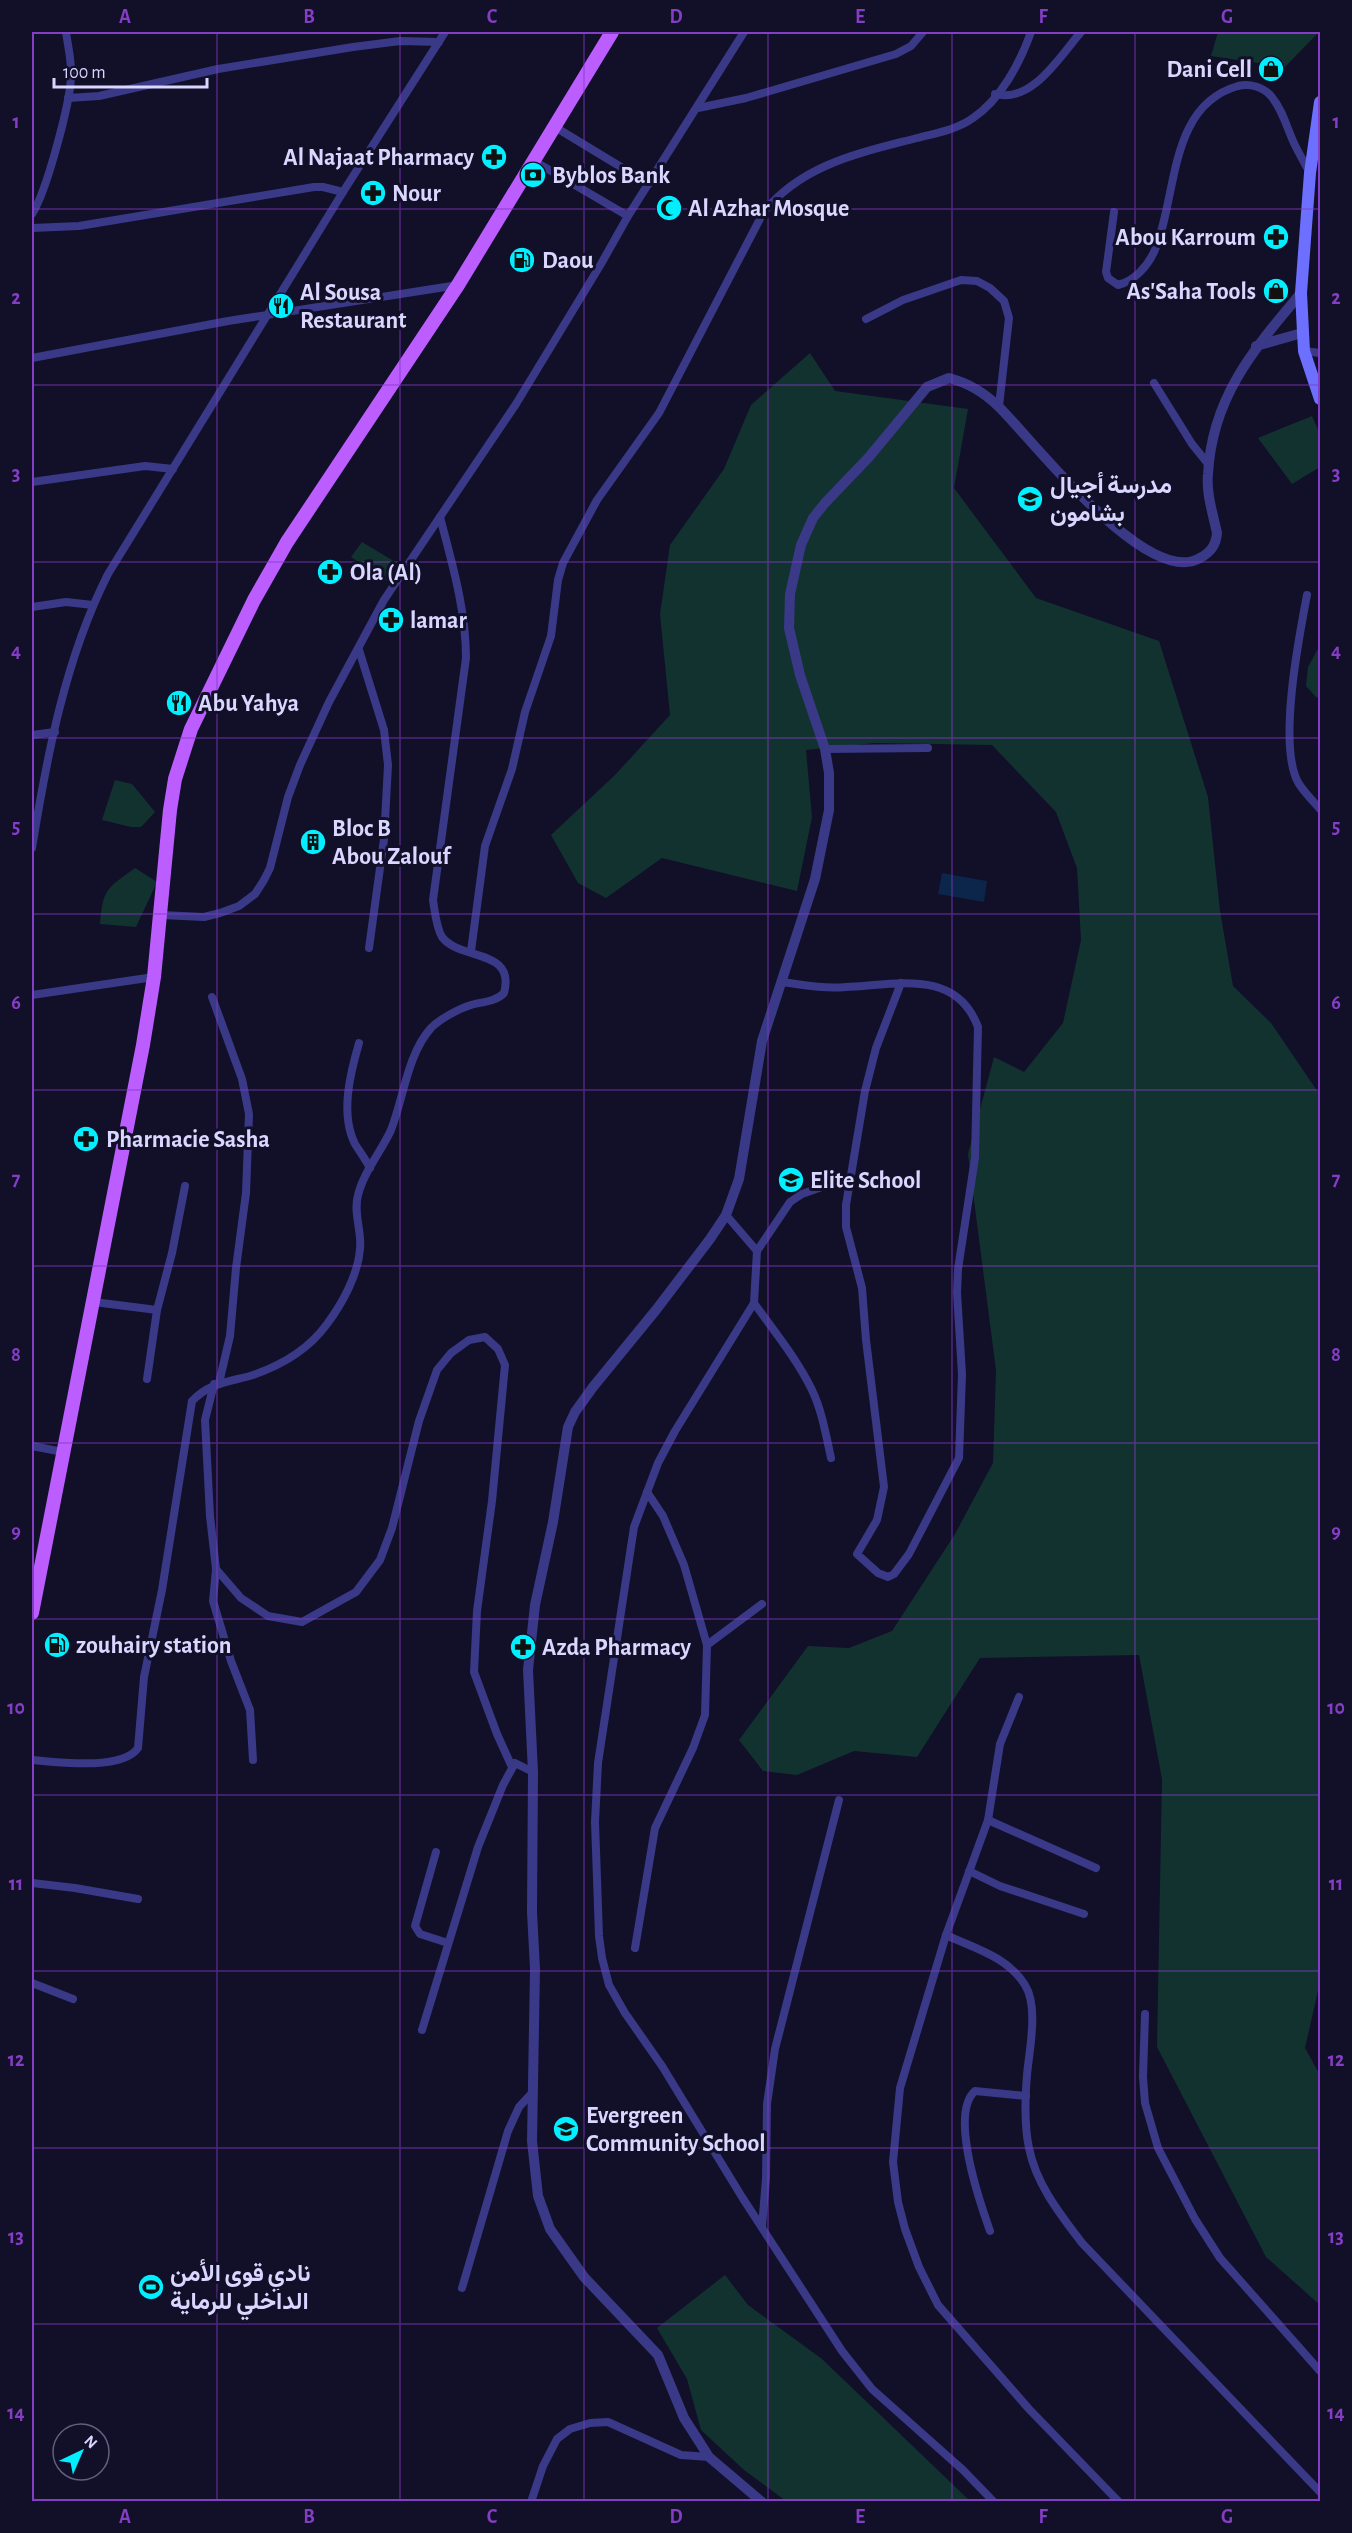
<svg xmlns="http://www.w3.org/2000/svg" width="1352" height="2533" font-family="'Alegreya Sans',Vazirmatn,sans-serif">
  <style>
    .green { fill: #123230 }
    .water { fill: #0b254b }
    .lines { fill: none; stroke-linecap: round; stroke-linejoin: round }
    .minor { stroke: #393988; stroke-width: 8 }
    .tertiary { stroke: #393988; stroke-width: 10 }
    .secondary { stroke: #6d6fff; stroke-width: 12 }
    .primary { stroke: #bc5dff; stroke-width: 14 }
    .grid { fill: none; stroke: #843dc5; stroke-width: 1.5; stroke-opacity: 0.55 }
    .labels { text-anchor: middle; stroke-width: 6; stroke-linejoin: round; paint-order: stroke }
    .poi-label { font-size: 24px; font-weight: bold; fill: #d9d6ff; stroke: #120f28; text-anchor: start }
    .neatline { fill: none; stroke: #843dc5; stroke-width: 2 }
    .grid-label { font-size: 20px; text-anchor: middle; font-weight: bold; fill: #843dc5 }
  </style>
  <rect width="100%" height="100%" fill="#120f28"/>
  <g class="green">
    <polygon points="1218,32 1319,32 1285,67 1211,56"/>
    <polygon points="810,353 835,391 968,409 954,488 1036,598 1159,641 1208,797 1220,911 1233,986 1271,1023 1320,1095 1320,1982 1305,2048 1320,2075 1320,2305 1266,2257 1157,2047 1162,1779 1139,1655 980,1658 917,1757 854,1751 797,1775 763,1771 739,1740 808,1646 849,1648 892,1631 955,1534 993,1463 996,1370 968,1154 994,1057 1024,1072 1063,1023 1081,940 1077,868 1056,812 992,745 875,743 806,750 812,817 797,891 662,858 606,898 578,883 551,835 615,775 670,715 660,614 670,545 724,469 751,405"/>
    <polygon points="1312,416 1320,434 1320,467 1292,484 1258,438"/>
    <polygon points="362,542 397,563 387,581 351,557"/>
    <polygon points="1320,645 1320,698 1316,697 1306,686 1308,667"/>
    <polygon points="115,780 132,784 155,812 141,827 131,827 102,820"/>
    <path d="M135,868L157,882L136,927L100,924C103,889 106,889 135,868Z"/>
    <polygon points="725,2275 748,2305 822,2359 970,2501 786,2501 744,2470 701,2430 687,2379 657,2328"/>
  </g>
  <polygon class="water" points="942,873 987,881 984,902 938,894"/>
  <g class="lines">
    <g class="minor">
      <path d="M995,94C1032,104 1060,56 1081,32"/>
      <polyline points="68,98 99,96 218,69 353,47 400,41 439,42"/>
      <polyline points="698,108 746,98 896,54 911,46 923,32"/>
      <polyline points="555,127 649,184"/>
      <polyline points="534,161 628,216"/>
      <path d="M1114,212L1106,272L1108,278L1118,285C1134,281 1147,267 1154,252C1178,198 1167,106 1238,86C1250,83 1263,87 1271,96C1282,109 1286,125 1293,141C1298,152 1304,162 1310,173"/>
      <path d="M32,214C46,193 70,104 71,77C72,62 68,47 66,32"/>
      <polyline points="32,228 79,226 314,187 323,187 343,192"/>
      <polyline points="866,319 903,300 961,280 977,281 990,288 1004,301 1009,318 999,406"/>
      <polyline points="1304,351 1320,353"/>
      <polyline points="32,358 228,321 458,285"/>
      <polyline points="1154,383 1192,444 1209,465"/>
      <polyline points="32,482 145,466 173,469"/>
      <path d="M1307,595C1299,637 1277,748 1299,784C1305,793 1313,801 1320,809"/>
      <polyline points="32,607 66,602 93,605"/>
      <polyline points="359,650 384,730 388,765 384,839 369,948"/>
      <polyline points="32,735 55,732"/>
      <polyline points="825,749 928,748"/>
      <path d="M32,848C47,756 65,659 108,574L343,192L445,32"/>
      <polyline points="161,915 204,917 220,913 239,906 255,894 264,880 270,868 288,797 300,765 329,702 384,600 516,404 601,264 628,216 744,32"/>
      <path d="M471,951L485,846L512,769L525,712L551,636L558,580L563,563L597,500L659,413L763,213C802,164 860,153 917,138C936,133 956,130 973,118C1001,99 1020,63 1031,32"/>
      <path d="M782,982C803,985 824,989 846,987C895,985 956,968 978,1027L975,1158L958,1269L957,1293L962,1374L959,1458L909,1554L894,1574L888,1577L878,1573L857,1554L877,1520L884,1487L866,1340L862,1288L846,1227V1205L865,1091L876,1048L901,983"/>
      <polyline points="32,995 154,977"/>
      <polyline points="212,997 242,1079 249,1114 246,1193 236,1268 230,1336 219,1383"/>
      <path d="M359,1043C350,1074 340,1114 355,1144C360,1152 366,1160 370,1168"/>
      <polyline points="726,1215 757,1251 754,1303 675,1431 658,1463 634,1527 598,1763 595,1822 599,1936 602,1958 609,1985 625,2013 662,2066 742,2197 842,2351 872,2389 963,2470 994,2502"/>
      <polyline points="757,1251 790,1202 802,1194 850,1177"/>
      <polyline points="94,1302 157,1310 147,1379"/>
      <path d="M754,1303C774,1331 797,1359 812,1390C822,1411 826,1435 831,1458"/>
      <polyline points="157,1310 172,1253 185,1186"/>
      <polyline points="214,1384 205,1420 210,1516 216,1569 213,1601 231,1661 250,1710 253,1760"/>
      <polyline points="32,1446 63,1452"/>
      <polyline points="216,1569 241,1598 268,1616 302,1622 356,1592 380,1560 392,1528 419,1421 437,1370 451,1353 469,1340 485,1337 498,1349 505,1365 492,1501 477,1611 474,1672 497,1734 512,1767"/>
      <polyline points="707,1645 762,1604"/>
      <polyline points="1019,1697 1000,1744 988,1820 946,1935 900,2088 893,2162 898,2202 905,2229 919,2267 938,2305 1029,2409 1119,2502"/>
      <path d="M32,1760C56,1762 122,1771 138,1748L144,1677L162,1590L192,1401C210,1382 230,1382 253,1375C282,1365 309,1349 327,1324C342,1304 358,1275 360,1249C362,1231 353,1213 358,1195C364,1171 381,1152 391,1130C404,1097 407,1055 431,1028C440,1019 458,1009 471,1005C481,1002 496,1002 504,993C516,948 460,961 442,937C436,927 435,912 433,900L466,658C466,610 452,563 440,517"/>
      <polyline points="988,1820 1096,1868"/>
      <polyline points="436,1852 415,1926 420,1934 448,1943"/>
      <polyline points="969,1871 1000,1886 1084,1914"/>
      <polyline points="32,1883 75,1888 138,1899"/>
      <path d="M946,1935C974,1948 1008,1957 1025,1985C1039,2007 1029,2051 1027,2075C1025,2099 1024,2125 1029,2148C1036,2184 1060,2214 1082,2243L1320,2492"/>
      <polyline points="635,1948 655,1828 693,1748 705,1715 707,1645 684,1565 663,1516 647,1492"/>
      <polyline points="32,1983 73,1999"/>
      <polyline points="1145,2014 1143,2077 1145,2103 1158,2148 1195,2219 1220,2258 1320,2371"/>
      <polyline points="422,2030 478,1847 503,1785 515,1763 533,1772"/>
      <polyline points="762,2227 766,2178 767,2104 775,2049 839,1800"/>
      <path d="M990,2231C980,2203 949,2114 975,2091L1026,2096"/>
      <polyline points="462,2288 508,2131 519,2107 532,2093"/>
      <polyline points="531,2502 543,2466 557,2439 570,2429 590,2423 608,2422 681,2455 709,2457"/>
    </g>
    <g class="tertiary">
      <polyline points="1256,346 1302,333"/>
      <path d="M762,2502L709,2457L684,2418L658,2355L584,2277L550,2229L538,2196L532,2141L535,1969L532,1912L533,1772L528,1670L535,1605L553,1522L568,1427L575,1412L593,1387L656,1310L710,1239L726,1215L739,1179L762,1041L815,879L829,810V773L825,749L800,675L789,628L790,594L801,545L813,518L825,503L869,457L927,387L949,378C969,383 985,393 1000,408C1034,442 1148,589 1200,558C1211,552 1216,545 1217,533C1213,514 1206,493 1208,474C1212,397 1254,349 1301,293"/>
    </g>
    <polyline class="secondary" points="1320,102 1310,173 1301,293 1304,351 1320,399"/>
    <polyline class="primary" points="32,1613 143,1045 154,977 170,810 175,779 191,729 254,600 287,542 458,285 612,32"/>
  </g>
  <path class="grid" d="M217,32V2502M400,32V2502M584,32V2502M768,32V2502M952,32V2502M1135,32V2502M32,209H1320M32,385H1320M32,562H1320M32,738H1320M32,914H1320M32,1090H1320M32,1266H1320M32,1443H1320M32,1619H1320M32,1795H1320M32,1971H1320M32,2148H1320M32,2324H1320"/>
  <defs>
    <g id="shop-disc" transform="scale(1.35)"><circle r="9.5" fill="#02efff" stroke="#120f28"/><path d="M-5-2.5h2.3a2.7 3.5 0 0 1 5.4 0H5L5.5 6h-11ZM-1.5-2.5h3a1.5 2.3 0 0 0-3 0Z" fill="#111"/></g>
    <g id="pharmacy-disc" transform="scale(1.35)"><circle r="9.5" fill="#02efff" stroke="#120f28"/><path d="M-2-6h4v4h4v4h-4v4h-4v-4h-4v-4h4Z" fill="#111"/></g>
    <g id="bank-disc" transform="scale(1.35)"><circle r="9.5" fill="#02efff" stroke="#120f28"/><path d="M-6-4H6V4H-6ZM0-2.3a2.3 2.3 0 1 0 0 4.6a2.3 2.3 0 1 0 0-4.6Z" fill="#111"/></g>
    <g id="mosque-disc" transform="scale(1.35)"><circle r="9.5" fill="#02efff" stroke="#120f28"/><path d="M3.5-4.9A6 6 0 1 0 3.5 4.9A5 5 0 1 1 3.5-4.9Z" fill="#111"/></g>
    <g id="fuel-disc" transform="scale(1.35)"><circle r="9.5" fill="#02efff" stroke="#120f28"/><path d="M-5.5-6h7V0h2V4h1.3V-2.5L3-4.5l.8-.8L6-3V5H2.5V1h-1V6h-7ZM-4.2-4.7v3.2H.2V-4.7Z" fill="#111"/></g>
    <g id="restaurant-disc" transform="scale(1.35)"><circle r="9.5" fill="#02efff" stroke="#120f28"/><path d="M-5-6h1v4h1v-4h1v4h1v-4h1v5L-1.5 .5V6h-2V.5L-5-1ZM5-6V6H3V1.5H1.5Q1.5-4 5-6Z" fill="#111"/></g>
    <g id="school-disc" transform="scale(1.35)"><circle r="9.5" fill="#02efff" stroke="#120f28"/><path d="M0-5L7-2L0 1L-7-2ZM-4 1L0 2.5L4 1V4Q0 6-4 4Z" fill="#111"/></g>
    <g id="building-disc" transform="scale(1.35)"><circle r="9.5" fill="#02efff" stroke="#120f28"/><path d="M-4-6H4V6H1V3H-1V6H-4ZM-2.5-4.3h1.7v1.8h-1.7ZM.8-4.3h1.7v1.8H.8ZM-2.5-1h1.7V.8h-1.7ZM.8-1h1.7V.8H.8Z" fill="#111"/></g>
    <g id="stadium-disc" transform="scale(1.35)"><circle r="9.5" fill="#02efff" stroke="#120f28"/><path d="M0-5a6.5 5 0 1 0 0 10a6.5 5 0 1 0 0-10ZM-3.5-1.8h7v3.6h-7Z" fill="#111"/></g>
  </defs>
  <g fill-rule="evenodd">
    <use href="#shop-disc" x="1271" y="69"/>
    <use href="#pharmacy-disc" x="494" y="157"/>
    <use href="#bank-disc" x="533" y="175"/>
    <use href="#pharmacy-disc" x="373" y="193"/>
    <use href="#mosque-disc" x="669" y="208"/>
    <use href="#pharmacy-disc" x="1276" y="237"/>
    <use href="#fuel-disc" x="522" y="260"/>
    <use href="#shop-disc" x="1276" y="291"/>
    <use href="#restaurant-disc" x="281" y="306"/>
    <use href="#school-disc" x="1030" y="499"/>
    <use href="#pharmacy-disc" x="330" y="572"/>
    <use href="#pharmacy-disc" x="391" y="620"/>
    <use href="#restaurant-disc" x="179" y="703"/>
    <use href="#building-disc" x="313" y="842"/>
    <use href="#pharmacy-disc" x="86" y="1139"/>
    <use href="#school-disc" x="791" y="1180"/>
    <use href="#fuel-disc" x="57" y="1645"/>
    <use href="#pharmacy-disc" x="523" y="1647"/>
    <use href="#school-disc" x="566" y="2129"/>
    <use href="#stadium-disc" x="151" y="2287"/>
  </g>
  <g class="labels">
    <g class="poi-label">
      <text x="1252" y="77" text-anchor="end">Dani Cell</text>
      <text x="474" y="165" text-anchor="end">Al Najaat Pharmacy</text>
      <text x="552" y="183">Byblos Bank</text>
      <text x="392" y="201">Nour</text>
      <text x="688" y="216">Al Azhar Mosque</text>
      <text x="1256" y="245" text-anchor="end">Abou Karroum</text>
      <text x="542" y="268">Daou</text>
      <text x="1256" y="299" text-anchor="end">As'Saha Tools</text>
      <text x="300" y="300">Al Sousa<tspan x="300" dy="28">Restaurant</tspan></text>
      <text x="1050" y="493">مدرسة أجيال<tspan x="1050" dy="28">بشامون</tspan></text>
      <text x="350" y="580">Ola (Al)</text>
      <text x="410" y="628">lamar</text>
      <text x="198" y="711">Abu Yahya</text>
      <text x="332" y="836">Bloc B<tspan x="332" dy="28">Abou Zalouf</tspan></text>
      <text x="106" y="1147">Pharmacie Sasha</text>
      <text x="810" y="1188">Elite School</text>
      <text x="76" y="1653">zouhairy station</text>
      <text x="542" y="1655">Azda Pharmacy</text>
      <text x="586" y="2123">Evergreen<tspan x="586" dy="28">Community School</tspan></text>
      <text x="170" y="2281">نادي قوى الأمن<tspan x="170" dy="28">الداخلي للرماية</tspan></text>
    </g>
  </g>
  <rect width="1352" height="2533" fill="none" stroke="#120f28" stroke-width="66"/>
  <g transform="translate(81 2452) rotate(44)"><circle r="28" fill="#120f28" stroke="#625f7e" stroke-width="1.5"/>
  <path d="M0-4.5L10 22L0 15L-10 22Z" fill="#02efff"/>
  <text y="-9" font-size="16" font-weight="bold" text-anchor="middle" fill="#d9d6ff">N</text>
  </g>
  <path d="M54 78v9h153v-9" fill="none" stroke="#d9d6ff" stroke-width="3"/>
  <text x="63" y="78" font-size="18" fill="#d9d6ff" stroke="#120f28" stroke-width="4.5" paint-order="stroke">100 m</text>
  <rect x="33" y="33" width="1286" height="2467" class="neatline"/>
  <g class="grid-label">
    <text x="125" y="23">A</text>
    <text x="309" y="23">B</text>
    <text x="492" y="23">C</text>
    <text x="676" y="23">D</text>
    <text x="860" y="23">E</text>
    <text x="1043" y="23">F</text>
    <text x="1227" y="23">G</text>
    <text x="16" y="128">1</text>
    <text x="1336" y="128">1</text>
    <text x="16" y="304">2</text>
    <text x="1336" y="304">2</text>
    <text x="16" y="480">3</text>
    <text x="1336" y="480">3</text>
    <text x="16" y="657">4</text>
    <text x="1336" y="657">4</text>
    <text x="16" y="833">5</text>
    <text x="1336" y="833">5</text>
    <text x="16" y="1009">6</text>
    <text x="1336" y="1009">6</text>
    <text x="16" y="1185">7</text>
    <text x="1336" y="1185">7</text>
    <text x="16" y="1361">8</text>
    <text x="1336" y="1361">8</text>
    <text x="16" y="1538">9</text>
    <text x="1336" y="1538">9</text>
    <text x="16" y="1714">10</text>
    <text x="1336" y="1714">10</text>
    <text x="16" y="1890">11</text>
    <text x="1336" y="1890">11</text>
    <text x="16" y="2066">12</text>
    <text x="1336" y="2066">12</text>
    <text x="16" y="2243">13</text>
    <text x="1336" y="2243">13</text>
    <text x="16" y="2419">14</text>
    <text x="1336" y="2419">14</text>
    <text x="125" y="2523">A</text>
    <text x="309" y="2523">B</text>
    <text x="492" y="2523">C</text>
    <text x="676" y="2523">D</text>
    <text x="860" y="2523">E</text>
    <text x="1043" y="2523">F</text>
    <text x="1227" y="2523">G</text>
  </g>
</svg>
